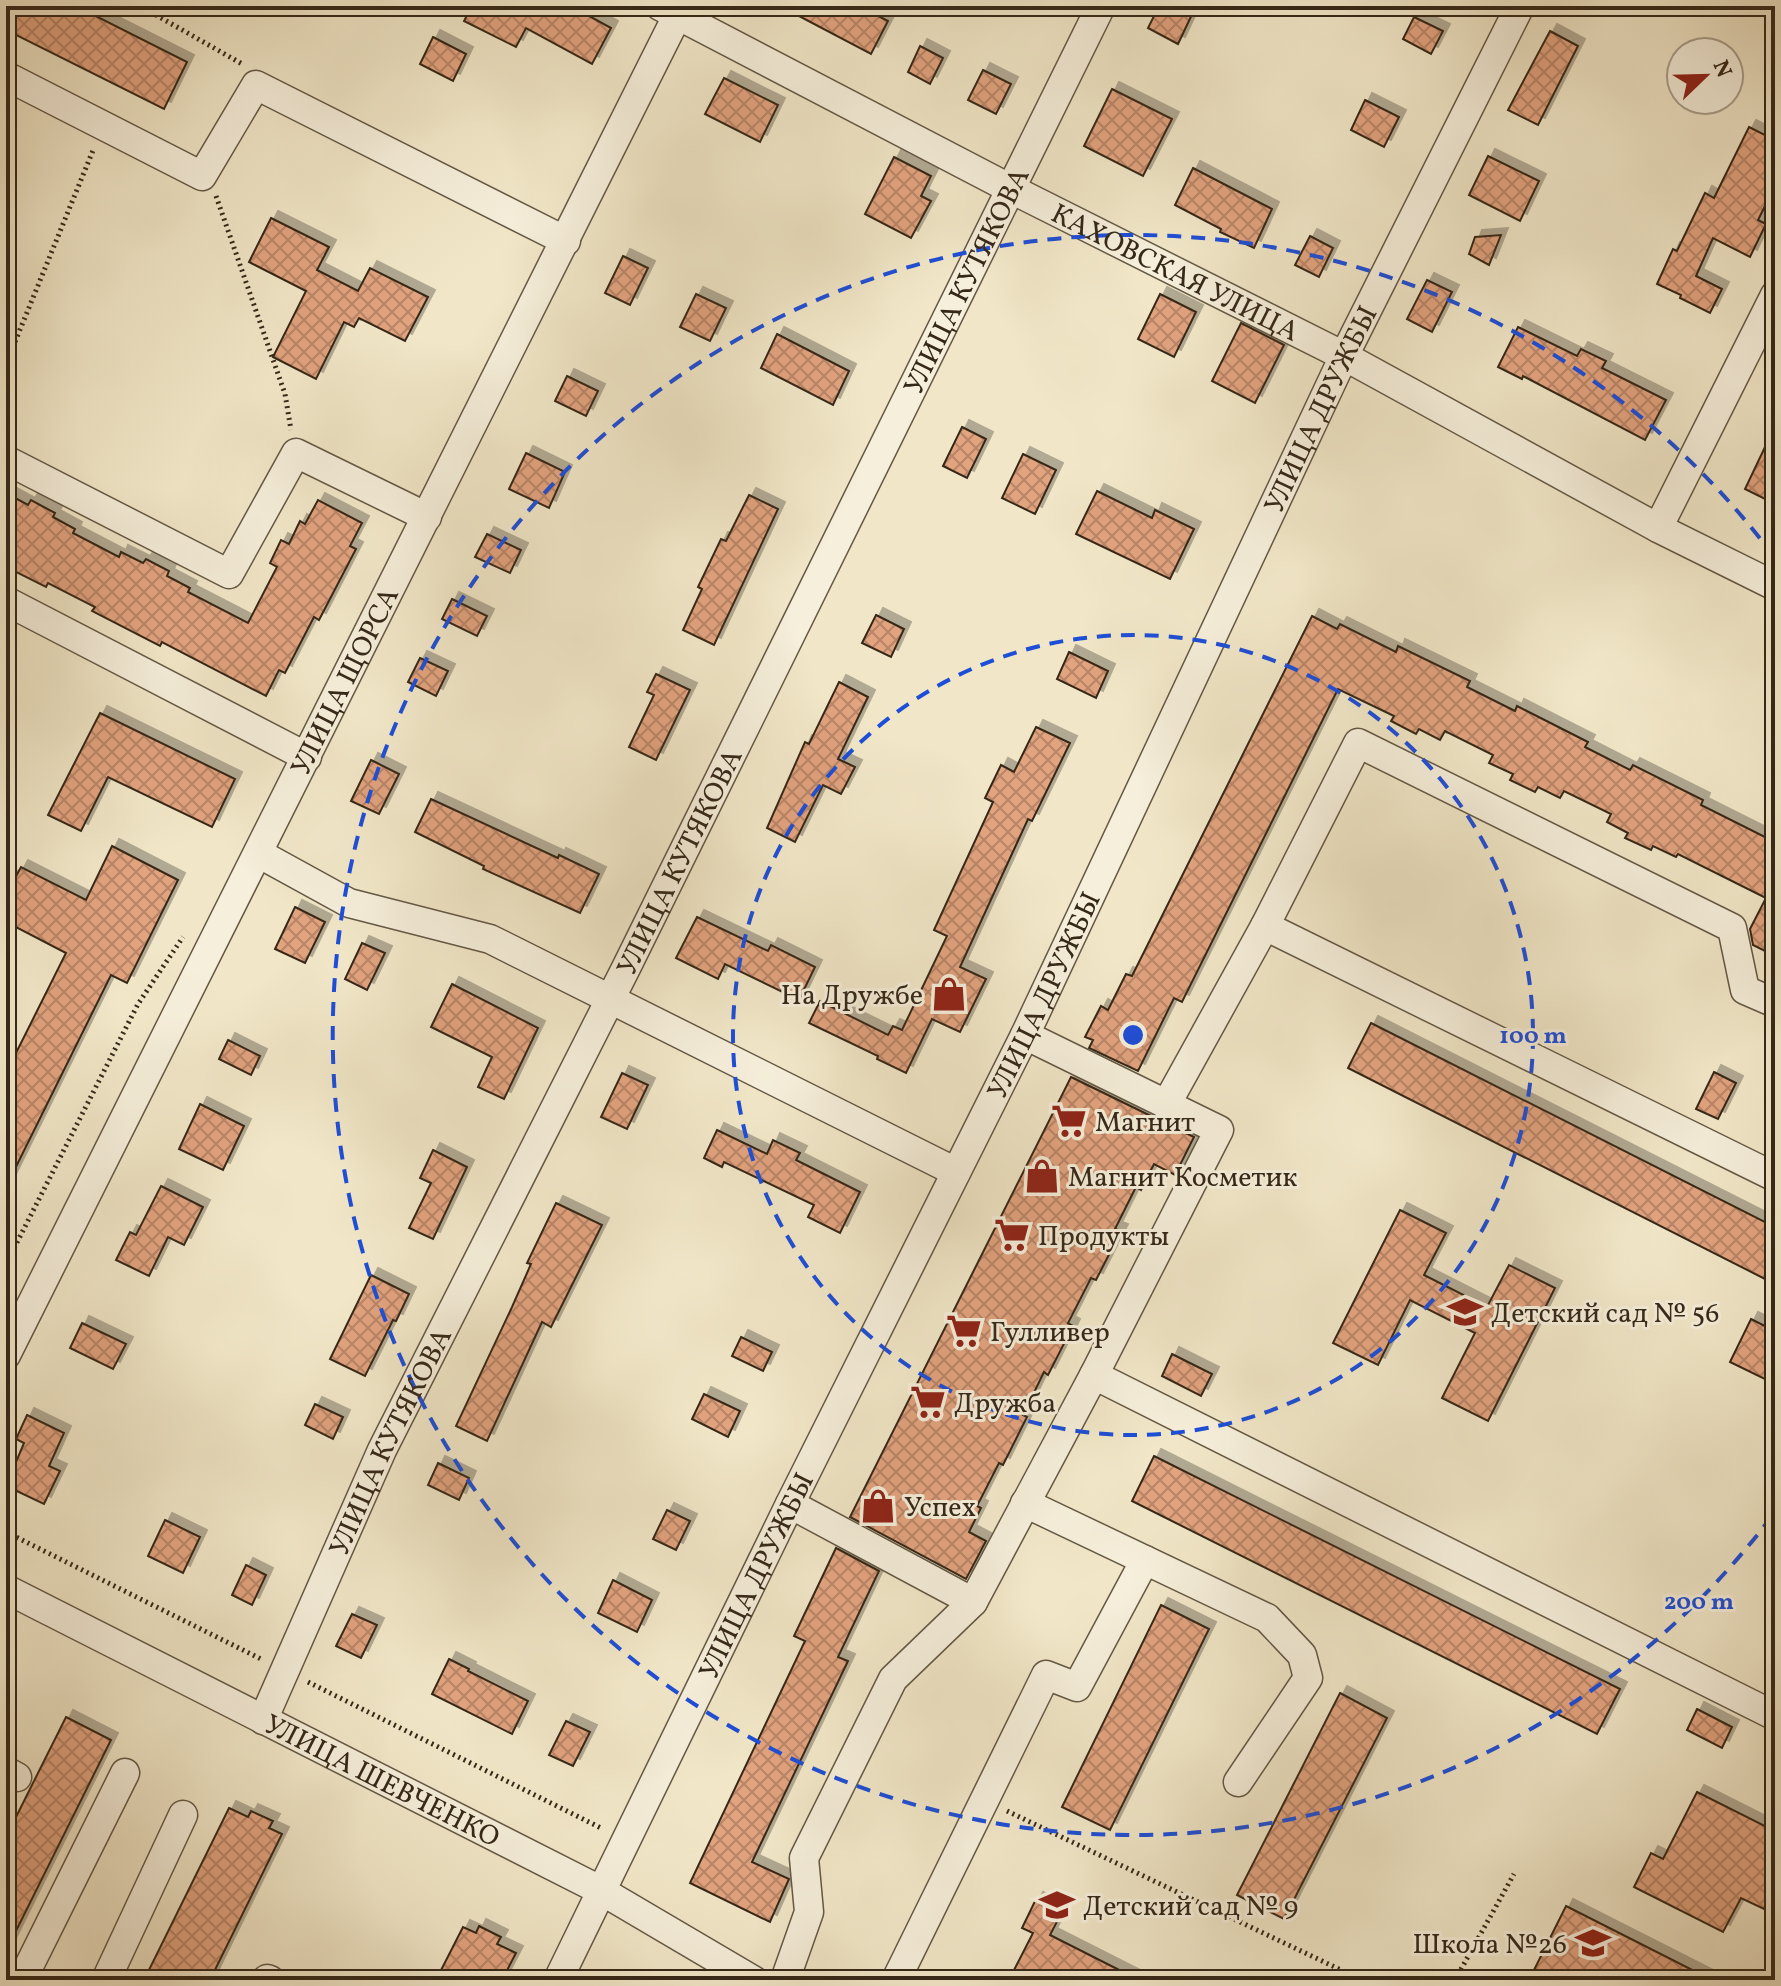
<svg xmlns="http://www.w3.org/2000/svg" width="1781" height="1986" font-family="Vollkorn,serif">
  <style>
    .building { fill: url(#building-cross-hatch); stroke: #352819; stroke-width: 2; filter: url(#shadow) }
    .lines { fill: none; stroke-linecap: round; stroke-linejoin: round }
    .minor-casing { stroke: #645845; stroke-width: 31 }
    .path { stroke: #352819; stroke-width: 5; stroke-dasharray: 2 4; stroke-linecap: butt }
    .minor { stroke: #f6efdb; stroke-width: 28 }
    .ring { fill: none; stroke: #1d4ed8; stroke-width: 4; stroke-dasharray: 14 10 }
    .labels { text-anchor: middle; stroke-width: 6; stroke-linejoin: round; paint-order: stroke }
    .street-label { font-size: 28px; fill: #352819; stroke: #f6efdb }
    .poi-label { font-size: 28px; fill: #352819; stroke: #f6efdb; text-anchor: start }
    .centre { fill: #1d4ed8; stroke: #f6efdb; stroke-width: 4 }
    .ring-label { font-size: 24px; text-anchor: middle; font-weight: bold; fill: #1d4ed8; stroke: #f6efdb; stroke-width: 6; stroke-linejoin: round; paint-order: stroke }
  </style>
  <defs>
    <pattern id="building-cross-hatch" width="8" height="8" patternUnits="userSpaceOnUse" patternTransform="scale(2)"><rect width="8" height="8" fill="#e2a37f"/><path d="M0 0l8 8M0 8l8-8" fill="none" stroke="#b88567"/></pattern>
    <filter id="shadow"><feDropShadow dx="7" dy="-7" stdDeviation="0" flood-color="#0004"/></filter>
  </defs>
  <rect width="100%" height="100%" fill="#f1e7c8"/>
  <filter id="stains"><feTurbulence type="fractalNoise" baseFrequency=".0025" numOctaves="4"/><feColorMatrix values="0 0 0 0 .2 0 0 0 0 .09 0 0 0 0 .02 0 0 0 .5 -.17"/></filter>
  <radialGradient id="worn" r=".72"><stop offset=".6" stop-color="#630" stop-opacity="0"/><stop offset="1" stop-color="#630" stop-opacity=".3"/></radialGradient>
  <g class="building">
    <polygon points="6,6 76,6 187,62 164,109 6,30"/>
    <polygon points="472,6 571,6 611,28 592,64 526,28 516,47 464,21"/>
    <polygon points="780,6 859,6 888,21 871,54"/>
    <polygon points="1159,6 1196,6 1178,44 1148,28"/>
    <polygon points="1414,17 1443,31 1431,54 1403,39"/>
    <polygon points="1550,31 1578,46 1538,125 1508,110"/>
    <polygon points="433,37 466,54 453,81 420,64"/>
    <polygon points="920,46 943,58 930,84 908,72"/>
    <polygon points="983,70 1011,84 996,114 968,100"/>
    <polygon points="724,78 778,105 760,142 705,114"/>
    <polygon points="1112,89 1172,119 1143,176 1084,146"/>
    <polygon points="1365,100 1399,117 1384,147 1351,130"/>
    <polygon points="1749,127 1775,140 1775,186 1758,220 1766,224 1750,257 1713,238 1696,276 1722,289 1710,313 1680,298 1681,295 1657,284 1673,249 1677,251 1705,193 1714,198"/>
    <polygon points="1488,156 1539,181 1520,221 1469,195"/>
    <polygon points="894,157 931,176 921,196 931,201 911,238 865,214"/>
    <polygon points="1193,168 1272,209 1254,248 1220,232 1221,229 1175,205"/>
    <polygon points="271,218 329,247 317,270 358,291 370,268 428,297 405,341 359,318 354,327 344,322 316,379 273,357 306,291 249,262"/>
    <polygon points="1501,235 1489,265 1469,254 1475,237"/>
    <polygon points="1310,236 1333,248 1319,277 1295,265"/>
    <polygon points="623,256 648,268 630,305 605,293"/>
    <polygon points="1427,280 1452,292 1432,332 1407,319"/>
    <polygon points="696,294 726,308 710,341 680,327"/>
    <polygon points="1160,294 1196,312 1174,357 1138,339"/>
    <polygon points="1241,323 1284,345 1255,403 1212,381"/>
    <polygon points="1518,327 1577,356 1581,349 1606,361 1602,368 1666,400 1645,440 1523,376 1522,379 1498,367"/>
    <polygon points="777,334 849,371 833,405 761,368"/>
    <polygon points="567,376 598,391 586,416 555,401"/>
    <polygon points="1775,426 1775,504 1745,489"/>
    <polygon points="962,427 986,439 967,478 943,466"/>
    <polygon points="526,453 565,472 549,508 509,489"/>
    <polygon points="1023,454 1056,470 1035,514 1002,498"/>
    <polygon points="1097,491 1152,518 1155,510 1194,529 1170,579 1076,534"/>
    <polygon points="6,493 28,505 31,500 55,513 53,517 75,529 73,533 119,557 121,552 143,563 146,559 169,571 167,576 190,588 188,592 248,623 277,567 270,563 281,540 289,544 300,521 305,524 318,500 362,523 350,546 356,549 319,620 314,617 285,673 279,670 266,696 162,642 160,646 92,611 95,607 48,583 46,587 6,567"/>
    <polygon points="749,495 778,509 714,645 683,630 702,589 698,587 721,539 726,541"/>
    <polygon points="487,534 521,550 510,573 475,557"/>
    <polygon points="452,599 487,616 477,636 442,619"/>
    <polygon points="876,615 904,629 891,657 862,643"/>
    <polygon points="1312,616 1337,629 1340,624 1396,652 1398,646 1470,681 1467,687 1515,711 1517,706 1588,742 1585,747 1630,770 1633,765 1703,800 1701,805 1769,839 1767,843 1775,847 1775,956 1753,945 1750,929 1766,898 1678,854 1676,857 1653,846 1651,850 1625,838 1628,833 1607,822 1611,814 1564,791 1560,798 1538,787 1535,792 1510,780 1513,774 1489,763 1493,755 1445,731 1440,740 1419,729 1416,734 1391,721 1394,716 1338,689 1182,1002 1174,998 1138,1071 1089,1048 1093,1040 1085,1037 1101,1006 1108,1010 1126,974 1132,976"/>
    <polygon points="1069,652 1108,671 1096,698 1057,679"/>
    <polygon points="420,658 448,671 436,696 408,682"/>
    <polygon points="656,674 690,690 656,760 629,747 654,695 647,692"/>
    <polygon points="839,682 868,697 838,759 855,767 841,794 823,785 795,842 767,828 805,742 809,744"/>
    <polygon points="100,713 235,779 212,827 108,777 81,831 48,815"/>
    <polygon points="1036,727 1070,743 1032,821 1028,819 960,967 986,979 960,1032 932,1019 906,1073 877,1059 878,1056 809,1023 820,1001 888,1035 893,1026 902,1030 947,936 934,930 993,802 985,798 1001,765 1014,772"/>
    <polygon points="371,760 399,774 379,814 351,801"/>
    <polygon points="431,799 558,858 559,855 599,874 580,913 483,869 484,866 415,832"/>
    <polygon points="112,846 178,880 127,983 111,975 6,1187 6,1073 66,953 6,922 6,875 14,880 21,867 86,900"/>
    <polygon points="295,907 325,922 305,963 275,949"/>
    <polygon points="697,917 768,951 771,945 815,967 799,1000 725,964 718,979 676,958"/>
    <polygon points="362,943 385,953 367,990 345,979"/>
    <polygon points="452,984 538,1028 504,1099 478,1087 492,1057 431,1027"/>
    <polygon points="1371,1023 1775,1227 1775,1284 1348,1068"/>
    <polygon points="228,1040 260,1056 251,1075 219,1059"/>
    <polygon points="1714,1072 1736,1083 1718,1119 1696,1109"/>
    <polygon points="622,1073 648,1085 627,1129 601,1117"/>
    <polygon points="1071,1077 1194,1137 1175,1175 1154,1164 1141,1190 1136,1187 1115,1229 1121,1231 1096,1280 1091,1278 1068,1323 1073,1326 1048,1375 1044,1372 1023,1415 1027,1417 1003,1465 999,1463 977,1506 981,1508 969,1532 986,1541 966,1579 850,1517"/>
    <polygon points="200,1104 244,1126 223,1170 179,1149"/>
    <polygon points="717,1130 767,1154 773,1140 800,1153 796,1160 860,1192 840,1233 808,1217 814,1205 724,1162 722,1167 704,1158"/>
    <polygon points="433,1150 467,1167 433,1239 409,1228 431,1183 420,1178"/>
    <polygon points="161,1186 203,1207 184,1245 168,1237 149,1276 116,1260 130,1232 136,1235"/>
    <polygon points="556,1203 602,1225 551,1327 542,1322 487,1441 456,1426 512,1307 531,1264 527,1263"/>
    <polygon points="1400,1210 1446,1233 1424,1275 1487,1307 1509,1265 1555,1288 1488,1421 1442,1398 1475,1333 1410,1300 1378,1365 1333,1343"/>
    <polygon points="371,1275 409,1294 396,1321 393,1320 365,1376 330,1359"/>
    <polygon points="1751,1319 1775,1331 1775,1384 1730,1362"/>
    <polygon points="82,1323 126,1344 113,1369 70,1348"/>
    <polygon points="741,1337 772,1352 763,1371 732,1356"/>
    <polygon points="1172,1354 1212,1374 1201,1396 1162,1376"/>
    <polygon points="704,1394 740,1411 728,1437 692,1419"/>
    <polygon points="315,1404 343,1417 333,1439 305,1425"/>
    <polygon points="27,1415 64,1433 49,1466 60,1471 44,1504 6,1486 24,1443 16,1439"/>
    <polygon points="1154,1456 1620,1689 1597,1734 1132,1501"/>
    <polygon points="438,1463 469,1478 459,1500 428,1485"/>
    <polygon points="667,1510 690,1521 676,1550 653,1539"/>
    <polygon points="165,1520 200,1537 183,1573 148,1556"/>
    <polygon points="836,1548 879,1571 838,1657 848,1661 752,1862 789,1879 770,1922 690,1883 805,1641 794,1636"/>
    <polygon points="246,1565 266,1575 252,1605 232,1595"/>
    <polygon points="613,1580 652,1600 637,1632 598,1613"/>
    <polygon points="1161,1605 1209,1629 1110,1830 1062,1807"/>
    <polygon points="352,1614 377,1625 361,1658 336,1646"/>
    <polygon points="449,1659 469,1669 468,1671 528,1701 512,1734 432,1694"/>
    <polygon points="1340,1693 1387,1718 1284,1919 1237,1895"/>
    <polygon points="1697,1709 1732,1727 1722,1748 1687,1730"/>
    <polygon points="66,1717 111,1740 6,1951 6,1837"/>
    <polygon points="566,1721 590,1732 573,1766 549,1755"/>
    <polygon points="1697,1792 1775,1831 1775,1886 1764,1909 1741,1898 1723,1932 1634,1887 1651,1853 1663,1859"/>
    <polygon points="229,1808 248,1817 251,1811 273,1821 269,1828 282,1834 210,1980 144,1980"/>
    <polygon points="1036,1899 1062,1912 1050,1935 1139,1980 1030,1980 1013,1972 1033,1933 1022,1928"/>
    <polygon points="1566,1906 1712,1980 1529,1980"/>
    <polygon points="479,1926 501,1937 497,1944 516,1953 502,1980 436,1980 463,1927 476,1933"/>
  </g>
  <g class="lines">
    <g class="minor-casing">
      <g id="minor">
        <path id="s1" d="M660,6L1009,188L1344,356L1658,528L1775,586"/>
        <polyline points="6,76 202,176 256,85 566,241"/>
        <polyline points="6,460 229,574 296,453 427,517"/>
        <polyline points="1658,528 1775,295"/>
        <polyline points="6,601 307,757"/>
        <polyline points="258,853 349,903 490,939 956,1172"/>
        <polyline points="1265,926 1358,743 1732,928 1745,990 1775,1003"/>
        <polyline points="1025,1035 1219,1130 1094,1375"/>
        <polyline points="1166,1105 1265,926 1775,1177"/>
        <path id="s2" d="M6,1355L682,6"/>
        <polyline points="1025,1503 1267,1618 1302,1655 1308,1678 1238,1782"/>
        <polyline points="790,1504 973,1602"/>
        <path id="s3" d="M6,1589L600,1890L753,1980"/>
        <path id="s4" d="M263,1720L382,1450L627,966L1101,6"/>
        <polyline points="6,1771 17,1777"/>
        <polyline points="267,1979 270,1980"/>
        <polyline points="22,1980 125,1773"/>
        <polyline points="106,1980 183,1815"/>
        <path id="s5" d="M558,1980L790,1504L1025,1035L1344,356L1520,6"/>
        <polyline points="785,1980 809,1912 804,1858 893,1679 973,1602 1094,1375 1775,1716"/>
        <polyline points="896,1980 1046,1675 1077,1687 1145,1560"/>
      </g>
    </g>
    <g class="path">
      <polyline points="140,6 244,65"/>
      <polyline points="216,196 285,394 291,430"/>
      <polyline points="6,364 94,148"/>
      <polyline points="6,1264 138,1004 183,937"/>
      <polyline points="6,1532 263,1660"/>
      <polyline points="308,1682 603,1829"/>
      <polyline points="1007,1811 1362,1980"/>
      <polyline points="1455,1980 1514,1874"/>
    </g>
    <use href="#minor" class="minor"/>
  </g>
  <g class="ring">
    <circle cx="1133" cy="1035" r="400"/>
    <path d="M1772 1516A800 800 0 1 1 1772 554"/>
  </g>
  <defs>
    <g id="shop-bare" transform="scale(2.76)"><path d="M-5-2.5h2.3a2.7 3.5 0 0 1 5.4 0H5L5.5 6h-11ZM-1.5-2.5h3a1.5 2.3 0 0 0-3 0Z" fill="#8f2418" stroke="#f6efdb" stroke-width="2.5" paint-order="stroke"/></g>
    <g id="supermarket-bare" transform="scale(2.76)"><path d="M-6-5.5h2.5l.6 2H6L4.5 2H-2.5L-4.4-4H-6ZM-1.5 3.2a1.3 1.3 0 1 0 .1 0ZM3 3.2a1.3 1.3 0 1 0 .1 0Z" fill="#8f2418" stroke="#f6efdb" stroke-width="2.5" paint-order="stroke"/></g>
    <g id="school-bare" transform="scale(2.76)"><path d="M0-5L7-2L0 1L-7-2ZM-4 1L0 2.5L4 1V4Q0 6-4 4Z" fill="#8f2418" stroke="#f6efdb" stroke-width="2.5" paint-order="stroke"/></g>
  </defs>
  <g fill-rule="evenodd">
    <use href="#shop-bare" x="949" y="994"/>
    <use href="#supermarket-bare" x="1069" y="1121"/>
    <use href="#shop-bare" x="1042" y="1176"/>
    <use href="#supermarket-bare" x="1012" y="1235"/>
    <use href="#school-bare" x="1465" y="1312"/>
    <use href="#supermarket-bare" x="964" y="1331"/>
    <use href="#supermarket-bare" x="928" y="1402"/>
    <use href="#shop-bare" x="878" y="1506"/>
    <use href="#school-bare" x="1057" y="1905"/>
    <use href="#school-bare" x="1593" y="1943"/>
  </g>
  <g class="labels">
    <g class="street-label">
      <text dy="10" stroke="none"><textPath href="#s1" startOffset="580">КАХОВСКАЯ УЛИЦА</textPath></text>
      <text dy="10" stroke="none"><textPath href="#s4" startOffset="1602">УЛИЦА КУТЯКОВА</textPath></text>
      <text dy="10" stroke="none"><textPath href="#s5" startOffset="1746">УЛИЦА ДРУЖБЫ</textPath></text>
      <text dy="10" stroke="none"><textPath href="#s2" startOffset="754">УЛИЦА ЩОРСА</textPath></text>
      <text dy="10" stroke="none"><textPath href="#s4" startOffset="954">УЛИЦА КУТЯКОВА</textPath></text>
      <text dy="10" stroke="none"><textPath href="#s5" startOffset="1098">УЛИЦА ДРУЖБЫ</textPath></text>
      <text dy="10" stroke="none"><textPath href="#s4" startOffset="306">УЛИЦА КУТЯКОВА</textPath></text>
      <text dy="10" stroke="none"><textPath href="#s5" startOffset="450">УЛИЦА ДРУЖБЫ</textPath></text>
      <text dy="10" stroke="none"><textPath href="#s3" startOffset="422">УЛИЦА ШЕВЧЕНКО</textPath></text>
    </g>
    <g class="poi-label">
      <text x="923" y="1004" text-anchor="end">На Дружбе</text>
      <text x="1095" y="1131">Магнит</text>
      <text x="1068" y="1186">Магнит Косметик</text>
      <text x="1038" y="1245">Продукты</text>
      <text x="1491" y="1322">Детский сад № 56</text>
      <text x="990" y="1341">Гулливер</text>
      <text x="954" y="1412">Дружба</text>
      <text x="904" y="1516">Успех</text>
      <text x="1083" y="1915">Детский сад № 9</text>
      <text x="1567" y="1953" text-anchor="end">Школа №26</text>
    </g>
  </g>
  <circle cx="1133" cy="1035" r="12" class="centre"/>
  <g class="ring-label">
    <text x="1533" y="1043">100 m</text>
    <text x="1699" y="1609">200 m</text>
  </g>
  <rect width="1781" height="1986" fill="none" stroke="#f1e7c8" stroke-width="32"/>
  <rect x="8" y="8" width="1765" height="1970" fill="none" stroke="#352819" stroke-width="4"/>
  <rect x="16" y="16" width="1749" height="1954" fill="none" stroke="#352819" stroke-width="2"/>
  <g transform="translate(1705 76) rotate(67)"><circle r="38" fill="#f6efdb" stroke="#a99f8d" stroke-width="2"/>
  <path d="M0-6L14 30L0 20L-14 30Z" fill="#8f2418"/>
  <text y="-12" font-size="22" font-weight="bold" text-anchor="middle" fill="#352819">N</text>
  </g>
  <rect width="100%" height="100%" filter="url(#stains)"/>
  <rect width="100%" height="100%" fill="url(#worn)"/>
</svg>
